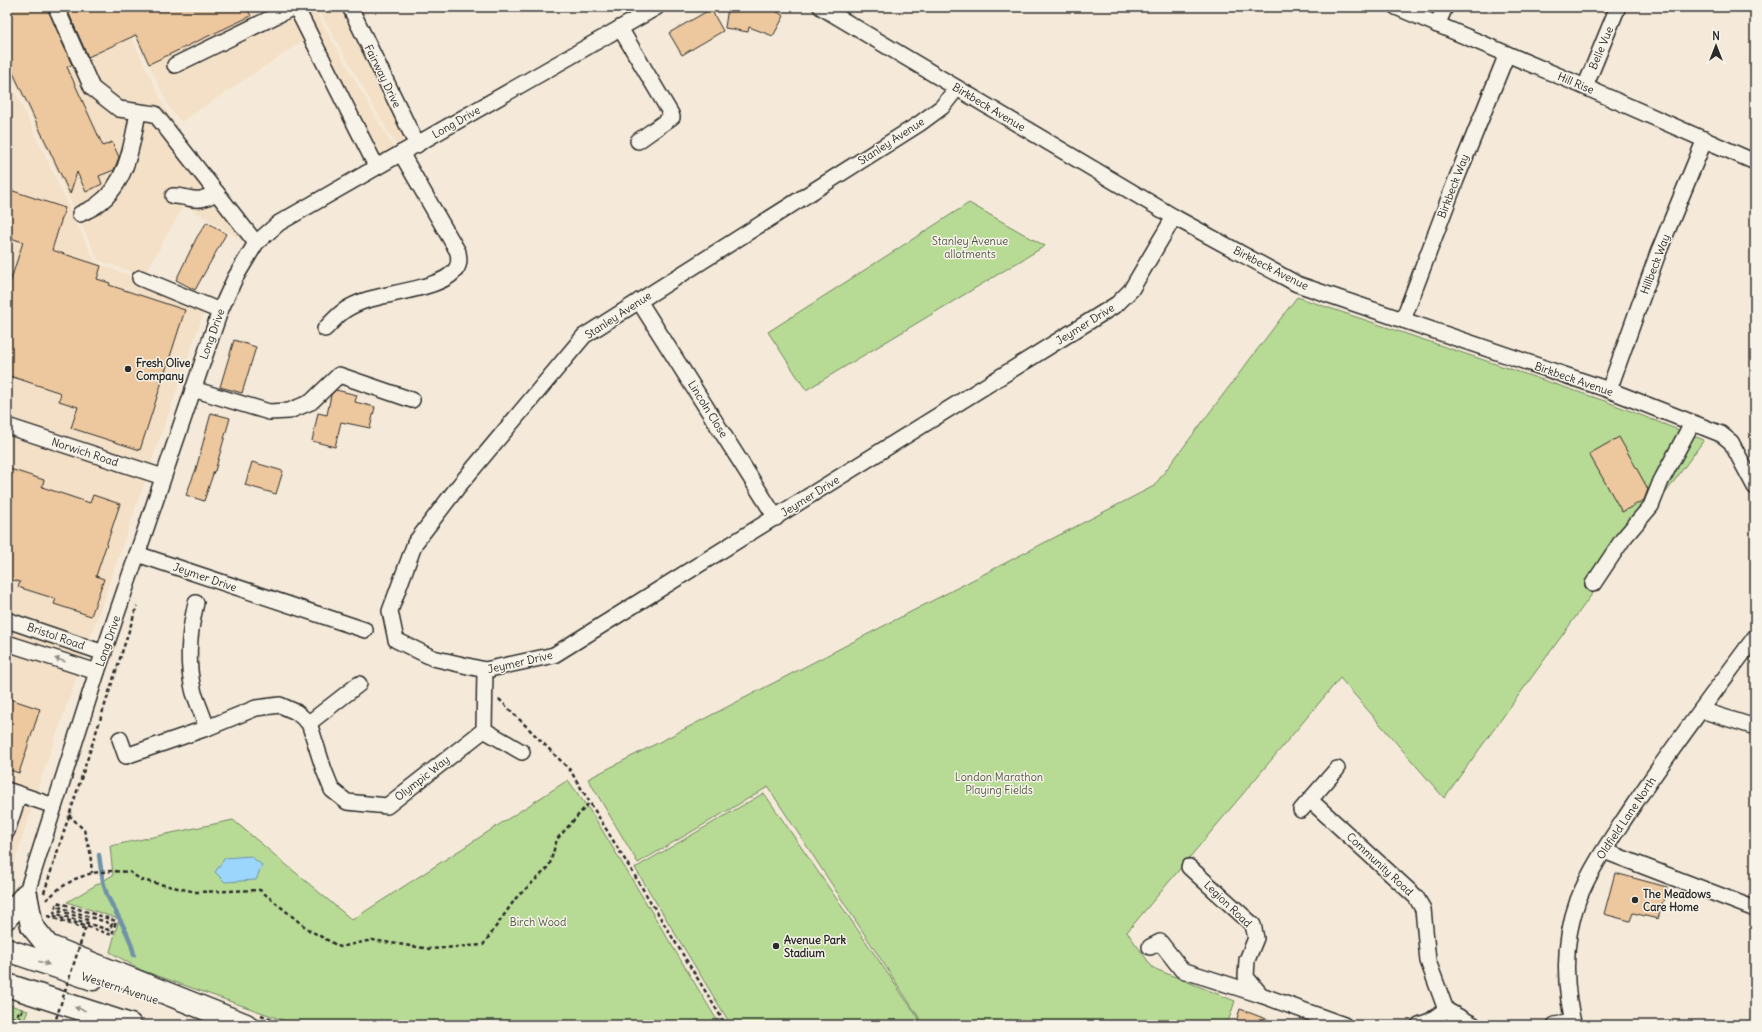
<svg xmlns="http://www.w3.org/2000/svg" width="1762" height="1032" font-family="Delius,sans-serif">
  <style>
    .built { fill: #f3e0c7 }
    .green { fill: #b7db95; stroke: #718360 }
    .water { fill: #9dd6fd; stroke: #6f92a9 }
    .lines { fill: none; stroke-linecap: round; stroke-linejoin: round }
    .stream { stroke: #6f92a9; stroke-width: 4.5 }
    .building { fill: #edc89e; stroke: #2b2b2b }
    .minor-casing { stroke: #2b2b2b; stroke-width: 18 }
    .highway-casing { stroke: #2b2b2b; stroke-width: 25 }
    .path { stroke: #2b2b2b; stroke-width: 2.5; stroke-dasharray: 4 3; stroke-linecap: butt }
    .minor { stroke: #f7f3e8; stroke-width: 15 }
    .highway { stroke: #f7f3e8; stroke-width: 22 }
    .path-bridge { stroke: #2b2b2b; stroke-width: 2.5; stroke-dasharray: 4 3; stroke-linecap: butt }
    .oneway { fill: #918f8a }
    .poi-dot { fill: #2b2b2b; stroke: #f7f3e8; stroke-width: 1.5 }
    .labels { text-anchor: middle; stroke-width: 3; stroke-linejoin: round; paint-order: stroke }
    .street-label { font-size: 11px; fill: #2b2b2b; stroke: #f7f3e8 }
    .park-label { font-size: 11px; fill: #4e5746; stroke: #f7f3e8 }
    .poi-label { font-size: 11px; font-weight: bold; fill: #2b2b2b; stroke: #f7f3e8; text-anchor: start }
  </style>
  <rect width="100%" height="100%" fill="#f5ead9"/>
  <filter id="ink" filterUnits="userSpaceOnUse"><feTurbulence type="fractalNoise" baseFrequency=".025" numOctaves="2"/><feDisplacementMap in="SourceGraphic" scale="8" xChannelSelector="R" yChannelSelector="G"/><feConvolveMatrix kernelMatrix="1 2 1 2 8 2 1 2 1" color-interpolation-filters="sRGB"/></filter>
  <g filter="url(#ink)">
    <g class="built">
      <polygon points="7,7 117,7 168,114 254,235 246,243 184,205 144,276 98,260 7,66"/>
      <polygon points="121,7 313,7 396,152 374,164 304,40 181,122 169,107"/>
      <polygon points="317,7 381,7 361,16 419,137 398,149"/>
      <polygon points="7,74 95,262 206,306 40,782 7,886"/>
    </g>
    <g class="green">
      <polygon points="969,203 1045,246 806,390 768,332"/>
      <polygon points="1297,297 1605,401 1704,440 1444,798 1340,678 1127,932 1153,968 1235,1001 1227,1025 924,1025 768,787 638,863 588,779 1154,486"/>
      <polygon points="568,780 593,815 720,1025 297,1025 141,970 110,952 119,919 67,902 113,875 110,846 233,820 352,920"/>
      <polygon points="764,793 923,1025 731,1025 635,868"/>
      <polygon points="7,1004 28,1011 22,1025 7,1025"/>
    </g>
    <polygon class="water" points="250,856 262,865 256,880 225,882 215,872 225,858"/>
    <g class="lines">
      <path class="stream" d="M99,855C101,868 102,884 108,897C117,916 130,934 134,955"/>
    </g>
    <g class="building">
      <polygon points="7,7 47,7 72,65 67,67 103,146 112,142 119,157 114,170 99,176 102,184 86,192 77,172 70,194 7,60"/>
      <polygon points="66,7 246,7 251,16 149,64 136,35 88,57"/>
      <polygon points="728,7 755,7 774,10 784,16 773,36 749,27 748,32 725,28"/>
      <polygon points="711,9 723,31 682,55 669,33"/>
      <polygon points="7,189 65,208 52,250 101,266 97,279 110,283 109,285 185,310 140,450 71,428 78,407 59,401 61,393 7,375 7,292 23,242 7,237"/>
      <polygon points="207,222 226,234 195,290 176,280 197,237"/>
      <polygon points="234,340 256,347 242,393 220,387"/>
      <polygon points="336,390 357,395 355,402 375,407 370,428 341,422 335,447 312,441 318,413 327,415 331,395"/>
      <polygon points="211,413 230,418 215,471 214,471 204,501 186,495 196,469"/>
      <polygon points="1619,437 1648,489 1644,500 1622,512 1589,454"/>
      <polygon points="252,462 283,471 276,494 245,485"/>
      <polygon points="7,468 44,480 42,487 90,503 93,495 120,504 96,576 104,579 91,616 54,604 56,599 18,587 20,582 7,578"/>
      <polygon points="7,698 40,709 19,773 7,769"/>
      <polygon points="1615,873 1667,887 1658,919 1633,913 1630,921 1604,914"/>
      <polygon points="1240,1009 1279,1024 1279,1025 1235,1025"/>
    </g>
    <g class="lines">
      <g class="minor-casing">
        <g id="minor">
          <polyline points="56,7 92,88 119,109 155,114 256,243"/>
          <polyline points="296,7 376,166"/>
          <polyline points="350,7 417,145"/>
          <polyline points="821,7 1174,217 1297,284 1609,390 1721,434 1731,442 1755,487"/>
          <polyline points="1396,7 1585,87 1755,162"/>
          <polyline points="1437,25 1445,7"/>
          <polyline points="620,28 671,114 672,117 638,141"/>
          <polyline points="175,65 294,7"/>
          <polyline points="1585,87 1617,9"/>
          <polyline points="957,88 942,107 919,124 584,336 457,488 415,543 390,611 396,640 433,658 485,670 554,655 1117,304 1131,290 1174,217"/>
          <path d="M173,196C183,195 192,201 201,199C206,198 212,195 217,193"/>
          <path d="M80,214C85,211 92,209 97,205C127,184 132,145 138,112"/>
          <polyline points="140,278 220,311"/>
          <polyline points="639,301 776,518"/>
          <polyline points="1403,320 1456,180 1507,54"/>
          <path d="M325,329C338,315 343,309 361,302C383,293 444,289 456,269C460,264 459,258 458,252L401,153"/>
          <polyline points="193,389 269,412 289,411 311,402 339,375 412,400"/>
          <polyline points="1609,390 1658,253 1705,139"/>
          <polyline points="7,426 163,477"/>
          <polyline points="137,554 365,630"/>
          <polyline points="1593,584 1623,539 1651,506 1661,481 1692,423"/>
          <path d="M196,603C189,632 186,663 194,693C198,704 203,716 207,728"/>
          <polyline points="7,620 104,653"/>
          <polyline points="7,643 97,672"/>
          <polyline points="1701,710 1755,727"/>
          <polyline points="309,723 359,684"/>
          <polyline points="484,730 522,752"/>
          <polyline points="120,739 126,756 207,728 256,708 280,705 296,712 309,723 324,770 332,790 347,802 387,806 484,730 485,670"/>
          <polyline points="7,790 54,806"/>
          <polyline points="1310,800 1416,897 1423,909 1428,961 1446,1010"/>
          <polyline points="1301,810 1337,769"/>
          <polyline points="7,831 19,794"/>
          <polyline points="1604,851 1755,909"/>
          <polyline points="1189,867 1253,925 1256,938 1247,960 1246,977 1261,995 1344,1025"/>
          <polyline points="26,895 97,672 220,311 235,278 256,243 279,223 657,7"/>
          <polyline points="1150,947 1160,942 1182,970 1261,995"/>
          <polyline points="1419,1025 1430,1021 1446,1010 1474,1025"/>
          <polyline points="1555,1025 1572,1022"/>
          <path d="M1574,1025C1571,1018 1571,1009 1569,1001C1564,967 1566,933 1578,900C1591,867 1612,838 1631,809C1670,750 1713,694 1755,637"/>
        </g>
      </g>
      <g class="highway-casing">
        <g id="highway">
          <polyline points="26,895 32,926 48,946 246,1025"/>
          <polyline points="7,917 26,895"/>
          <polyline points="7,950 93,979"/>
          <polyline points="7,985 130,1025"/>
        </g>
      </g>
      <g class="path">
        <polyline points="499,699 570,770 726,1025"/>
        <polyline points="69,815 84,830 90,851 92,873"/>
        <polyline points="44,893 137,606"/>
        <polyline points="46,900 60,888 75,879 92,873 111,871 130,872 141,880 196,892 260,890 309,930 340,947 372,940 430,949 483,945 516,898 549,867 557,839 590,802"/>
        <polyline points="47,916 52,915 112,935 116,921 57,902 54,913 109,930 112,924 59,907 58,910 88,920"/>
        <polyline points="48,916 85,929"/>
        <polyline points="261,1015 289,1025"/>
        <polyline points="18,1021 33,1025"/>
        <polyline points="7,1025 22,1009"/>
        <polyline points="19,1025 17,1024 22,1011"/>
      </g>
      <use href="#minor" class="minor"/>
      <use href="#highway" class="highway"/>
      <polyline class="path-bridge" points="54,1025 88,920"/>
    </g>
    <defs><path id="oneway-solid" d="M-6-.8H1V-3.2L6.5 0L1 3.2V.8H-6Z"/></defs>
    <g class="oneway">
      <use href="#oneway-solid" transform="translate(60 660) rotate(-162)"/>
      <use href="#oneway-solid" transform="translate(44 963) rotate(18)"/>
      <use href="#oneway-solid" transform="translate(80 1009) rotate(-162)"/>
    </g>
  </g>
  <g class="poi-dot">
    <circle cx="128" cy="369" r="4"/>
    <circle cx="1635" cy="900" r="4"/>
    <circle cx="776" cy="946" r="4"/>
  </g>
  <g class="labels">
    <g class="street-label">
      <text transform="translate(1601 48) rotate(-67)" y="4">Belle Vue</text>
      <text transform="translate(383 76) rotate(64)" y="4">Fairway Drive</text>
      <text transform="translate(1576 83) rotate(23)" y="4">Hill Rise</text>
      <text transform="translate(989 107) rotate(31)" y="4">Birkbeck Avenue</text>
      <text transform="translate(456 122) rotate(-30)" y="4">Long Drive</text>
      <text transform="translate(891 141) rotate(-33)" y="4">Stanley Avenue</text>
      <text transform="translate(1453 186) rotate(-69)" y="4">Birkbeck Way</text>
      <text transform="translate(1655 264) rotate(-69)" y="4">Hillbeck Way</text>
      <text transform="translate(1271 268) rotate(27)" y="4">Birkbeck Avenue</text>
      <text transform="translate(618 315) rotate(-33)" y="4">Stanley Avenue</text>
      <text transform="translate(1085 324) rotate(-32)" y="4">Jeymer Drive</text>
      <text transform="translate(212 334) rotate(-70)" y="4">Long Drive</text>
      <text transform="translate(1574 379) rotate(19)" y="4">Birkbeck Avenue</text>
      <text transform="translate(708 409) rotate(58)" y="4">Lincoln Close</text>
      <text transform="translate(85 452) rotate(18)" y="4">Norwich Road</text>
      <text transform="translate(810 496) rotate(-32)" y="4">Jeymer Drive</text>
      <text transform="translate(205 577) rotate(19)" y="4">Jeymer Drive</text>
      <text transform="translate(56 636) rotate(19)" y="4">Bristol Road</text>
      <text transform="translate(108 641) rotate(-71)" y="4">Long Drive</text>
      <text transform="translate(520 662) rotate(-13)" y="4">Jeymer Drive</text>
      <text transform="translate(422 778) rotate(-38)" y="4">Olympic Way</text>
      <text transform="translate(1626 818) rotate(-56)" y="4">Oldfield Lane North</text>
      <text transform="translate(1380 864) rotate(43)" y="4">Community Road</text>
      <text transform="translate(1228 904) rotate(44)" y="4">Legion Road</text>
      <text transform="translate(120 988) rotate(18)" y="4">Western Avenue</text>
    </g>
    <g class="park-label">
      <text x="970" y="245">Stanley Avenue<tspan x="970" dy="13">allotments</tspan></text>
      <text x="999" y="781">London Marathon<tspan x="999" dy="13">Playing Fields</tspan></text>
      <text x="538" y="926">Birch Wood</text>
    </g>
    <g class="poi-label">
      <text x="136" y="367">Fresh Olive<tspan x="136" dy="13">Company</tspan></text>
      <text x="1643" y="898">The Meadows<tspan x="1643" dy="13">Care Home</tspan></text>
      <text x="784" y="944">Avenue Park<tspan x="784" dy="13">Stadium</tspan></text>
    </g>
  </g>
  <rect width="1762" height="1032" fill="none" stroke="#f7f3e8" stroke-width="24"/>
  <rect x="12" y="12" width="1738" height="1008" fill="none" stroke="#2b2b2b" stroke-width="1.5" filter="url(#ink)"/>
  <g transform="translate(1716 46)" stroke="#f7f3e8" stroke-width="3" paint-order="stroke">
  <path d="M0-3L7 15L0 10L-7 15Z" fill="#2b2b2b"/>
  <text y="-6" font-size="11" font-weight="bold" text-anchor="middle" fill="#2b2b2b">N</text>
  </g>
</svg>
